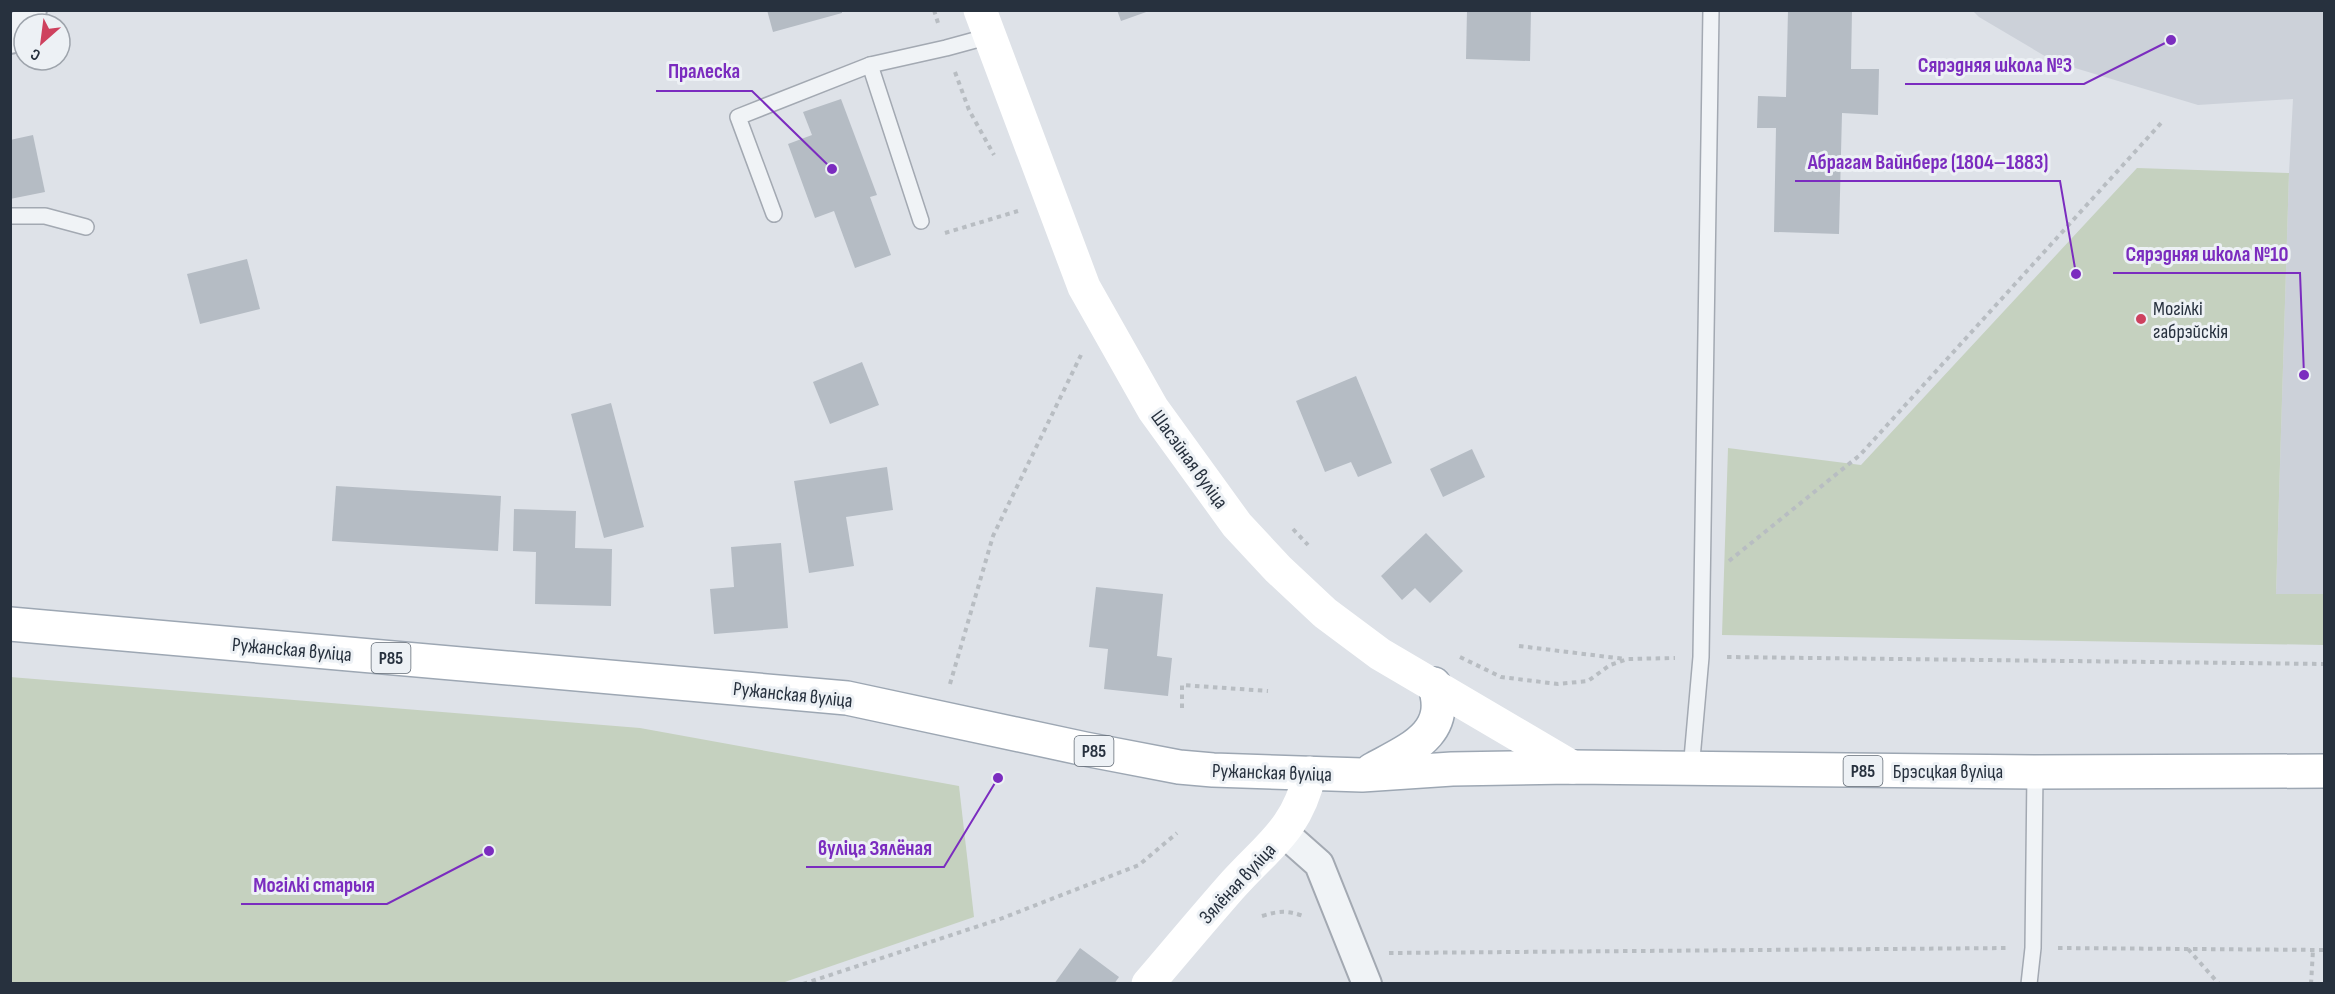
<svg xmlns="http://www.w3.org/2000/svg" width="2335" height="994" font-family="'Sofia Sans Condensed',sans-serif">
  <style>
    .built { fill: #ccd1d9 }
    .green { fill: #c5d1bf }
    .building { fill: #b5bcc4 }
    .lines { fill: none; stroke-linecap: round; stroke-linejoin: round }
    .lane-casing { stroke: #a3a9b2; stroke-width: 18 }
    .street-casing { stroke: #a3a9b2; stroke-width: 32 }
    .primary-casing { stroke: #9da7b3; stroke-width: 36 }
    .path { stroke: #b8bdc2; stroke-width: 4; stroke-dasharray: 4.5 4.5; stroke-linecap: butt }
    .lane { stroke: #f0f3f6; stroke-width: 15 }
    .street { stroke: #f0f3f6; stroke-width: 28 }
    .secondary { stroke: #fff; stroke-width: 33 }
    .primary { stroke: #fff; stroke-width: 33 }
    .poi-dot { fill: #ce415e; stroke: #edf1f5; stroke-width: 2 }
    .labels { text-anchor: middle; stroke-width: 6; stroke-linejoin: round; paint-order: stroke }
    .shield { fill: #edf1f5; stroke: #626b75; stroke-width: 1.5 }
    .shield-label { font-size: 18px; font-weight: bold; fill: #27313e }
    .poi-label { font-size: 20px; fill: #27313e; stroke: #edf1f5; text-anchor: start }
    .street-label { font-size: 20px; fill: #27313e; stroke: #edf1f5 }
    .leader { fill: none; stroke: #7b2cbf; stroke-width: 2 }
    .callout-dot { fill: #7b2cbf; stroke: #edf1f5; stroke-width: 2 }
    .callout-label { font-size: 21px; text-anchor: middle; font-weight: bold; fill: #7b2cbf; stroke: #edf1f5; stroke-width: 6; stroke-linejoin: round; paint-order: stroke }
  </style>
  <rect width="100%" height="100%" fill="#dee2e8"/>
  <polygon class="built" points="1973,11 2324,11 2324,594 2276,594 2289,173 2293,99 2198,105 2055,62 1979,17"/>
  <g class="green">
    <polygon points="2137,168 2289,173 2276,594 2324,594 2324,645 1722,635 1728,448 1861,465"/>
    <polygon points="10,677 640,728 959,786 974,917 782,983 11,983"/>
  </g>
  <g class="building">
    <polygon points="767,10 842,10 842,13 773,32"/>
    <polygon points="1117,10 1149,10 1149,11 1121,21"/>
    <polygon points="1467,10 1531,10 1530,61 1466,59"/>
    <polygon points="1788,10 1852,10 1851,69 1879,69 1878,115 1842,113 1839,234 1774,232 1776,128 1757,128 1758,96 1786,97"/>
    <polygon points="841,99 877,195 870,197 891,255 855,268 834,211 815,218 788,144 812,135 803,112"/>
    <polygon points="33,135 45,192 10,199 10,140"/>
    <polygon points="247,259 260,309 200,324 187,274"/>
    <polygon points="862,362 879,405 830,424 813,382"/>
    <polygon points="1356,376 1392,463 1358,477 1351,462 1325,472 1296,401"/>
    <polygon points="611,403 644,527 604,538 571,414"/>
    <polygon points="1472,449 1485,477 1443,497 1430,469"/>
    <polygon points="887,467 893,510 846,517 854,566 809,573 794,481"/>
    <polygon points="336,486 501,496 498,551 332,541"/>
    <polygon points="514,509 576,511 575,548 612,549 611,606 535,604 536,552 513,551"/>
    <polygon points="1426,533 1463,571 1430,603 1415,588 1402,600 1381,576"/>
    <polygon points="781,543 788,628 714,634 710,589 734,587 731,547"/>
    <polygon points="1096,587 1163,594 1157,656 1172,658 1168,696 1104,689 1108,649 1089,647"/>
    <polygon points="1080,948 1119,977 1114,984 1054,984"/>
  </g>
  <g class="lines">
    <g class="lane-casing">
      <g id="lane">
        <polyline points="774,214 738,117 870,65"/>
        <polyline points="10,216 45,216 86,227"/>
        <polyline points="921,221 870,65 946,48 990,36"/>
        <polyline points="1691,770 1701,657 1711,10"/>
        <polyline points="2029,984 2033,948 2035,772"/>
      </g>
    </g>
    <g class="street-casing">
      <g id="street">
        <polyline points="10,39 32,10"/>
        <polyline points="1284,833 1319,864 1367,984"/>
      </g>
    </g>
    <g class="primary-casing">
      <g id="primary">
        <polyline points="10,624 847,698 1085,749 1179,767 1213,770 1362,775 1452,769 1572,767 2035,772 2324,771"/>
        <path d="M1372,770C1408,750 1452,734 1434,684"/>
      </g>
    </g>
    <g class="path">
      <polyline points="934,10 938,23"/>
      <polyline points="955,72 969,110 994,155"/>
      <polyline points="945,233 1018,211"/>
      <polyline points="1293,529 1308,545"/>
      <polyline points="1729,561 1860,455 2162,122"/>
      <polyline points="1519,646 1625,659"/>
      <polyline points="1460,657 1501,677 1558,684 1588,681 1610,665 1628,659 1675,658"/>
      <polyline points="1727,657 2324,664"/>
      <polyline points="950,684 993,536 1081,355"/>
      <polyline points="1182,708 1182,685 1268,691"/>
      <path d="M1262,916C1278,911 1287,910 1303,916"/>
      <polyline points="2058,948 2324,950"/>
      <polyline points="2188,949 2219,984"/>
      <polyline points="1389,953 2008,948"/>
      <polyline points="803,984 1000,919 1139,865 1177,833"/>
      <polyline points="2311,984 2313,950"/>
    </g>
    <use href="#lane" class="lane"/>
    <use href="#street" class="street"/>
    <g class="secondary">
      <polyline points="980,10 1084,287 1153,409 1237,525 1278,569 1325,613 1380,654 1572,767"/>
      <path d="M1148,984C1175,952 1202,920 1230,888C1266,847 1297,831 1310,773"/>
    </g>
    <use href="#primary" class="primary"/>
  </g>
  <circle class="poi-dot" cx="2141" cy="319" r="6"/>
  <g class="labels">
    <g class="shield">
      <rect x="371.5" y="643" width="39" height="30" rx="4.5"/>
      <rect x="1074.5" y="736" width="39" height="30" rx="4.5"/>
      <rect x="1843.5" y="756" width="39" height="30" rx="4.5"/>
    </g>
    <g class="shield-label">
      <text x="391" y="664">Р85</text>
      <text x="1094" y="757">Р85</text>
      <text x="1863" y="777">Р85</text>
    </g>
    <g class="poi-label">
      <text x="2153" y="315">Могілкі<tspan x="2153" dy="23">габрэйскія</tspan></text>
    </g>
    <g class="street-label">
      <text transform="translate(1190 459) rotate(54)" y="7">Шасэйная вуліца</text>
      <text transform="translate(292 649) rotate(5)" y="7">Ружанская вуліца</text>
      <text transform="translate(793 694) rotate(6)" y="7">Ружанская вуліца</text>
      <text x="1948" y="778">Брэсцкая вуліца</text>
      <text transform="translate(1272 772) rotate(2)" y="7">Ружанская вуліца</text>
      <text transform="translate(1237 883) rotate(-47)" y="7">Зялёная вуліца</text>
    </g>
  </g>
  <path class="leader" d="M2171 40L2084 84H1905M832 169L752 91H656M2076 274L2060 181H1795M2304 375L2300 273H2113M998 778L944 867H806M489 851L387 904H241"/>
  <g class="callout-dot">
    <circle cx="2171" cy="40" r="6"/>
    <circle cx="832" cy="169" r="6"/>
    <circle cx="2076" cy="274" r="6"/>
    <circle cx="2304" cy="375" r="6"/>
    <circle cx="998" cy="778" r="6"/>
    <circle cx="489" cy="851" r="6"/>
  </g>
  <g class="callout-label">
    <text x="1995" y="72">Сярэдняя школа №3</text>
    <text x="704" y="78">Пралеска</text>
    <text x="1928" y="169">Абрагам Вайнберг (1804–1883)</text>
    <text x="2207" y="261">Сярэдняя школа №10</text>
    <text x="875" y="855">вуліца Зялёная</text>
    <text x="314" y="892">Могілкі старыя</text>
  </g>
  <rect width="2335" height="994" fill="none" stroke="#27313e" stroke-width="24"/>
  <g transform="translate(42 42) rotate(208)"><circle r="28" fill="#edf1f5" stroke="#9ea4ac" stroke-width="1.5"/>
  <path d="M0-4.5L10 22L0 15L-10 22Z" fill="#ce415e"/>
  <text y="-9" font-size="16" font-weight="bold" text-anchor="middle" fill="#27313e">С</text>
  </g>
</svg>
